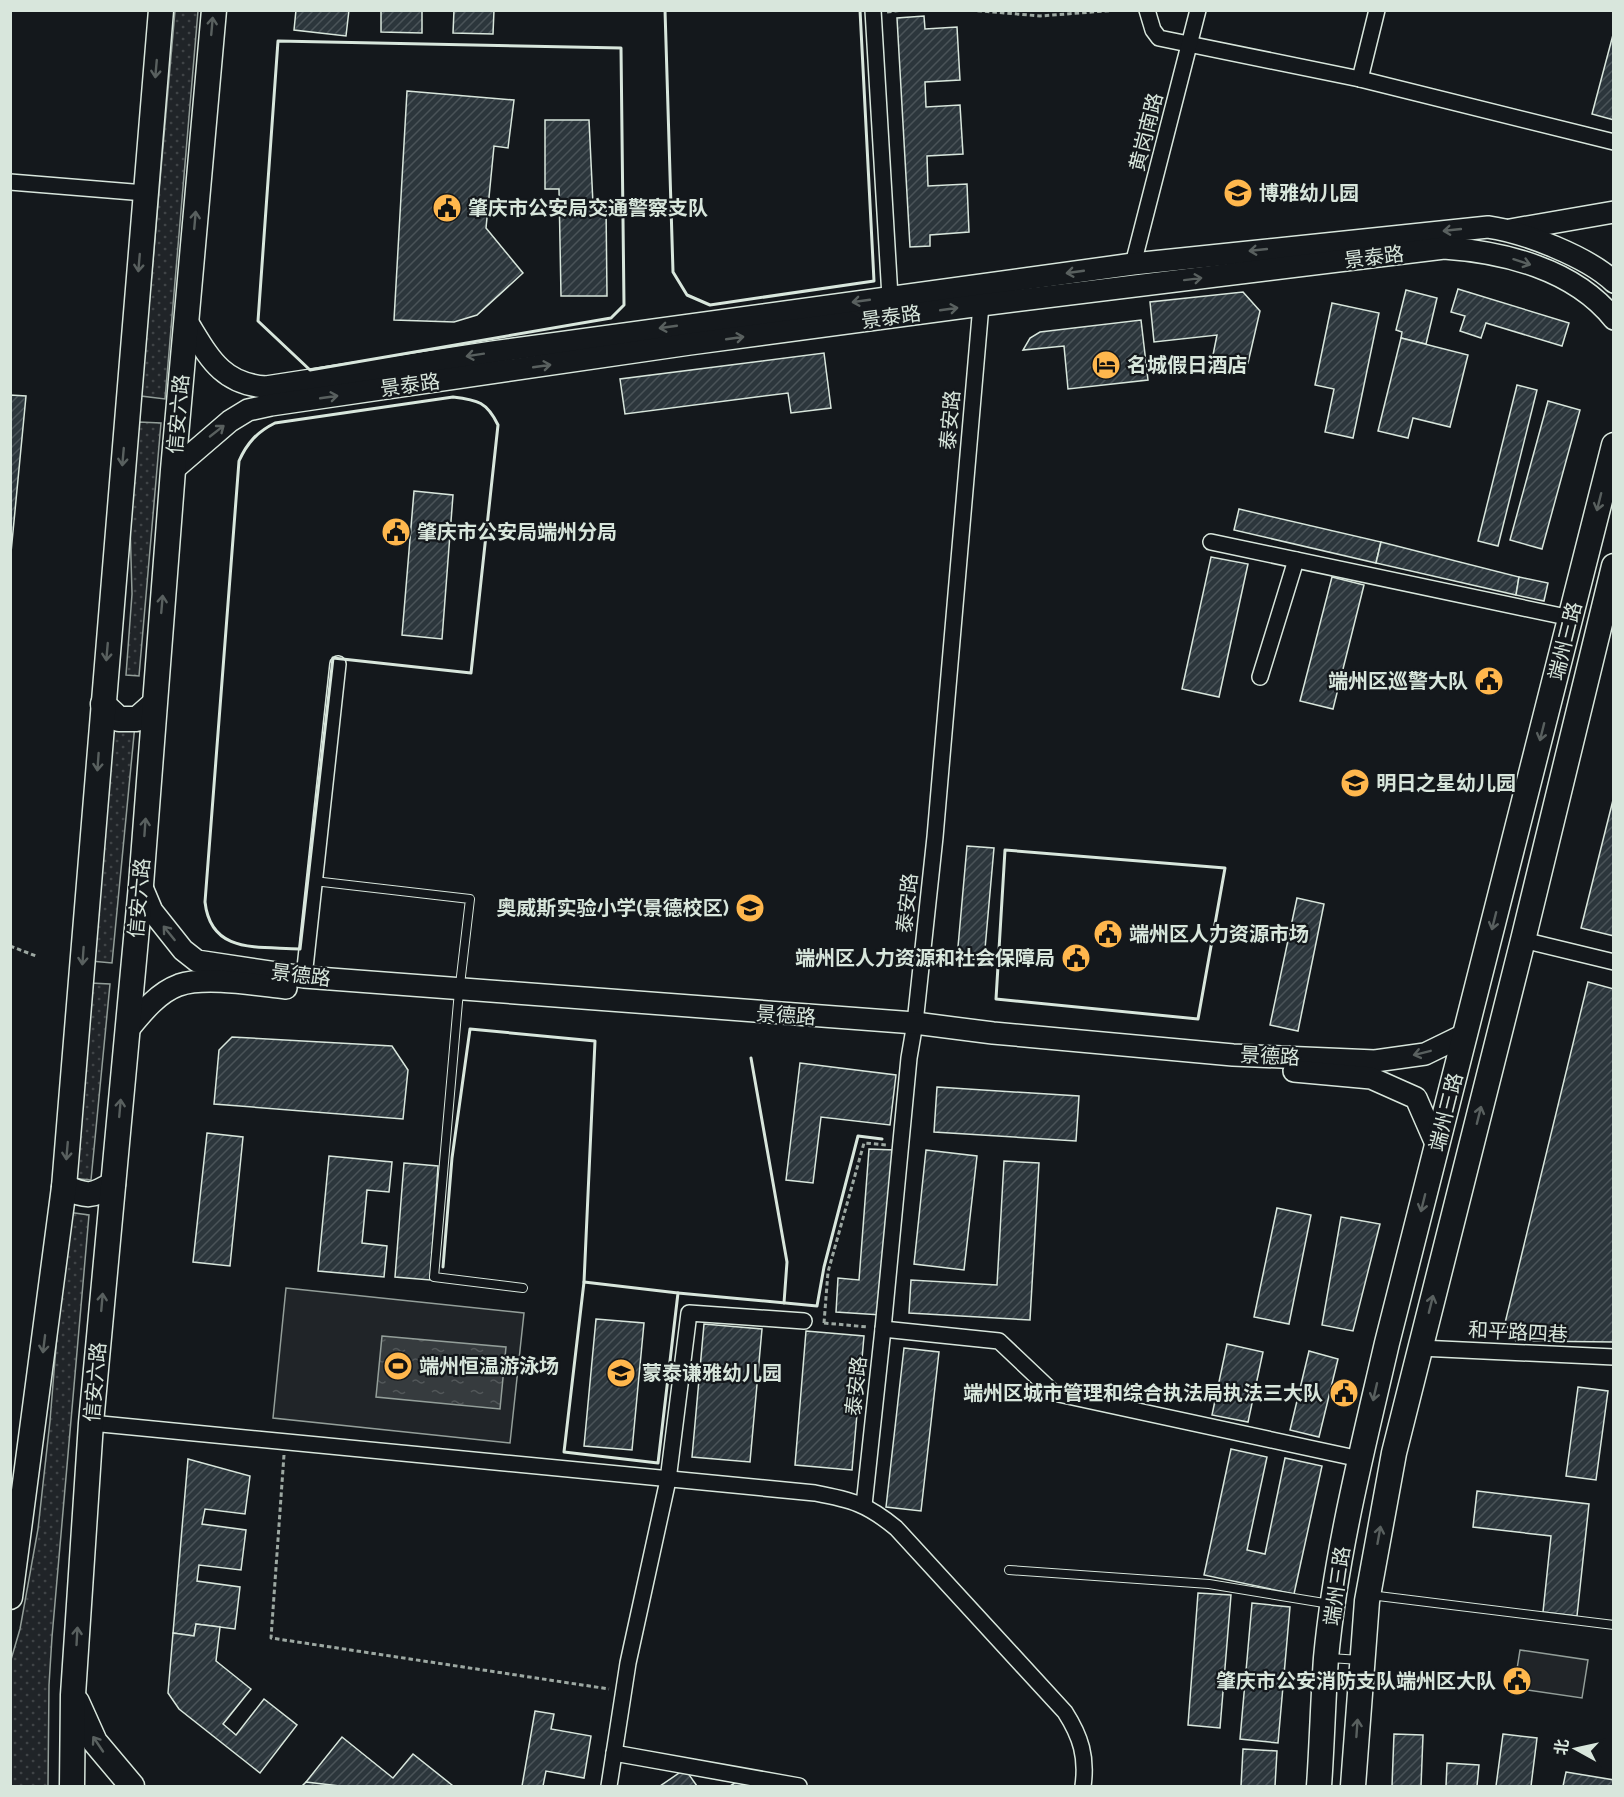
<svg xmlns="http://www.w3.org/2000/svg" width="1624" height="1797" font-family="Raleway,'Noto Sans SC',sans-serif">
  <style>
    .grass { fill: url(#grass-dots); stroke: #939e99; stroke-width: 1.5 }
    .park { fill: #202428; stroke: #939e99; stroke-width: 1.5 }
    .water { fill: url(#water-ripples); stroke: #939e99; stroke-width: 1.5 }
    .building { fill: url(#building-hatch); stroke: #d8e6dc; stroke-width: 1.5 }
    .lines { fill: none; stroke-linecap: round; stroke-linejoin: round }
    .lane-casing { stroke: #d8e6dc; stroke-width: 10 }
    .street-casing { stroke: #d8e6dc; stroke-width: 18 }
    .secondary-casing { stroke: #d8e6dc; stroke-width: 24 }
    .primary-casing { stroke: #d8e6dc; stroke-width: 27 }
    .path { stroke: #9da8a2; stroke-width: 3; stroke-dasharray: 4.5 3; stroke-linecap: butt }
    .lane { stroke: #14181c; stroke-width: 8 }
    .street { stroke: #14181c; stroke-width: 15 }
    .secondary { stroke: #14181c; stroke-width: 21 }
    .primary { stroke: #14181c; stroke-width: 24 }
    .wall { stroke: #d8e6dc; stroke-width: 3 }
    .oneway { stroke: #59605f }
    .labels { text-anchor: middle; stroke-width: 4.5; stroke-linejoin: round; paint-order: stroke }
    .street-label { font-size: 20px; fill: #d8e6dc; stroke: #14181c }
    .poi-label { font-size: 20px; font-weight: bold; fill: #d8e6dc; stroke: #14181c; text-anchor: start }
  </style>
  <defs>
    <pattern id="grass-dots" width="8" height="8" patternUnits="userSpaceOnUse" patternTransform="scale(1.5)"><rect width="8" height="8" fill="#202428"/><path d="M2 2h.1M6 6h.1" fill="none" stroke="#404447" stroke-width="1.8" stroke-linecap="round"/></pattern>
    <pattern id="water-ripples" width="26" height="14" patternUnits="userSpaceOnUse" patternTransform="scale(1.5)"><rect width="26" height="14" fill="#363b3e"/><path d="M2 4q2-2 4 0t4 0M15 11q2-2 4 0t4 0" fill="none" stroke="#525759"/></pattern>
    <pattern id="building-hatch" width="6" height="6" patternUnits="userSpaceOnUse" patternTransform="scale(1.5)"><rect width="6" height="6" fill="#2c363c"/><path d="M-1 1l2-2M0 6l6-6M5 7l2-2" fill="none" stroke="#4a5358"/></pattern>
  </defs>
  <rect width="100%" height="100%" fill="#14181c"/>
  <g class="grass">
    <polygon points="175,11 198,11 165,399 141,396"/>
    <polygon points="139,422 161,423 139,676 126,675 132,594 130,523"/>
    <polygon points="115,713 136,714 112,963 91,961"/>
    <polygon points="90,983 110,984 91,1180 70,1178"/>
    <polygon points="67,1212 89,1215 52,1637 49,1685 48,1786 11,1786 10,1663 20,1629 38,1529 50,1421"/>
  </g>
  <g class="park">
    <polygon points="286,1288 524,1313 510,1443 273,1418"/>
    <polygon points="1520,1650 1588,1660 1582,1698 1514,1688"/>
  </g>
  <polygon class="water" points="382,1336 506,1347 500,1409 376,1397"/>
  <g class="building">
    <polygon points="296,10 349,10 346,36 294,30"/>
    <polygon points="381,10 422,10 422,33 381,32"/>
    <polygon points="454,10 494,10 493,34 453,33"/>
    <polygon points="924,16 925,29 957,27 960,80 925,82 926,107 960,105 963,154 927,156 928,186 967,184 969,232 930,235 930,246 910,247 897,18"/>
    <polygon points="1614,31 1614,120 1592,114"/>
    <polygon points="407,91 514,100 508,148 494,146 486,228 523,273 477,315 454,322 394,320"/>
    <polygon points="545,120 589,120 593,204 606,204 607,296 561,296 559,189 545,189"/>
    <polygon points="1458,289 1569,323 1562,346 1486,323 1481,338 1460,331 1465,316 1451,312"/>
    <polygon points="1406,290 1437,298 1426,344 1401,338 1402,332 1396,330"/>
    <polygon points="1243,292 1260,311 1248,363 1213,355 1217,335 1154,342 1150,302"/>
    <polygon points="1332,303 1379,313 1353,438 1325,432 1334,389 1315,385"/>
    <polygon points="1141,320 1148,380 1068,389 1064,346 1023,350 1030,338 1040,332"/>
    <polygon points="1401,338 1468,355 1450,427 1413,418 1408,438 1378,431"/>
    <polygon points="824,353 831,408 791,413 788,393 625,414 620,379"/>
    <polygon points="1517,385 1537,390 1498,546 1478,541"/>
    <polygon points="10,395 26,396 10,563"/>
    <polygon points="1548,401 1580,410 1542,549 1510,540"/>
    <polygon points="414,491 453,495 442,639 402,635"/>
    <polygon points="1239,509 1381,542 1376,563 1234,530"/>
    <polygon points="1381,542 1519,577 1516,595 1376,563"/>
    <polygon points="1211,557 1248,564 1219,697 1182,689"/>
    <polygon points="1332,577 1364,585 1333,709 1300,701"/>
    <polygon points="1519,577 1548,583 1544,601 1516,595"/>
    <polygon points="1614,796 1614,936 1581,928"/>
    <polygon points="967,846 994,848 984,960 957,958"/>
    <polygon points="1297,898 1324,904 1298,1031 1270,1025"/>
    <polygon points="1588,982 1614,989 1614,1342 1516,1341 1505,1323"/>
    <polygon points="232,1037 392,1046 408,1070 403,1119 214,1104 219,1050"/>
    <polygon points="800,1063 896,1075 890,1125 821,1117 813,1183 786,1180"/>
    <polygon points="937,1087 1079,1096 1076,1141 934,1132"/>
    <polygon points="207,1133 243,1137 230,1266 193,1262"/>
    <polygon points="869,1149 894,1150 881,1315 836,1312 838,1278 859,1280"/>
    <polygon points="926,1150 977,1156 964,1270 914,1264"/>
    <polygon points="329,1156 392,1162 389,1192 367,1190 362,1243 387,1246 384,1277 318,1271"/>
    <polygon points="1004,1161 1039,1163 1030,1320 909,1313 911,1280 997,1285"/>
    <polygon points="404,1163 438,1166 430,1280 395,1277"/>
    <polygon points="1277,1208 1311,1215 1289,1324 1254,1317"/>
    <polygon points="1341,1217 1380,1224 1353,1331 1322,1325"/>
    <polygon points="596,1319 644,1323 632,1450 584,1446"/>
    <polygon points="704,1324 762,1329 750,1462 692,1457"/>
    <polygon points="806,1331 864,1336 852,1470 795,1465"/>
    <polygon points="1227,1344 1263,1352 1248,1422 1212,1415"/>
    <polygon points="904,1348 939,1352 921,1511 886,1507"/>
    <polygon points="1309,1351 1338,1359 1319,1437 1290,1430"/>
    <polygon points="1578,1387 1608,1391 1596,1480 1566,1476"/>
    <polygon points="1231,1449 1267,1457 1247,1550 1265,1554 1285,1458 1322,1466 1294,1594 1204,1575"/>
    <polygon points="188,1459 250,1476 245,1514 205,1509 202,1524 246,1530 241,1570 199,1565 197,1581 240,1587 235,1629 196,1624 194,1636 173,1633"/>
    <polygon points="1477,1491 1589,1504 1577,1616 1543,1612 1551,1536 1473,1527"/>
    <polygon points="1198,1593 1231,1595 1220,1728 1188,1725"/>
    <polygon points="1252,1603 1290,1607 1278,1743 1240,1739"/>
    <polygon points="196,1624 220,1627 216,1661 251,1689 223,1724 236,1735 264,1699 297,1725 260,1773 179,1709 168,1693 173,1633 194,1636"/>
    <polygon points="535,1711 554,1714 551,1729 591,1736 584,1778 546,1771 543,1786 522,1786"/>
    <polygon points="1394,1734 1423,1735 1421,1786 1392,1786"/>
    <polygon points="1503,1734 1537,1738 1531,1786 1496,1786"/>
    <polygon points="342,1737 393,1778 413,1754 452,1785 450,1786 312,1786 306,1782"/>
    <polygon points="1243,1749 1277,1751 1275,1786 1241,1786"/>
    <polygon points="1447,1763 1479,1765 1477,1786 1446,1786"/>
    <polygon points="685,1769 697,1786 660,1786"/>
    <polygon points="1566,1772 1614,1780 1614,1786 1563,1786"/>
    <polygon points="741,1779 746,1786 730,1786"/>
    <polygon points="306,1782 340,1786 302,1786"/>
  </g>
  <g class="lines">
    <g class="lane-casing">
      <g id="lane">
        <polyline points="314,881 470,899 458,1002 434,1277 523,1288"/>
        <polyline points="1009,1570 1209,1584 1330,1604"/>
        <polyline points="1370,1595 1614,1625"/>
        <polyline points="1330,1658 1360,1660"/>
      </g>
    </g>
    <g class="street-casing">
      <g id="street">
        <polyline points="873,10 890,297"/>
        <polyline points="1147,10 1153,30 1159,38 1360,79 1614,142"/>
        <polyline points="1360,79 1377,10"/>
        <polyline points="10,182 145,193"/>
        <polyline points="1133,264 1198,10"/>
        <polyline points="1211,542 1571,618"/>
        <polyline points="1260,677 1296,560"/>
        <polyline points="1523,940 1614,962"/>
        <polyline points="304,977 338,664"/>
        <polyline points="883,1329 999,1341 1054,1393 1360,1459"/>
        <polyline points="1420,1348 1614,1357"/>
        <path d="M91,1423L815,1493C852,1500 867,1504 896,1528L1065,1712C1081,1737 1087,1757 1083,1786"/>
        <polyline points="864,1505 883,1329 909,1058 915,1023 935,837 981,305"/>
        <polyline points="614,1753 799,1786"/>
        <polyline points="609,1786 628,1663 668,1480 689,1313 804,1321"/>
      </g>
    </g>
    <g class="secondary-casing">
      <g id="secondary">
        <polyline points="1510,230 1614,212"/>
        <path d="M186,320C208,355 220,384 266,387L493,352L1133,264L1488,227C1524,232 1588,257 1614,282"/>
        <path d="M173,470L230,421L248,410L271,405L690,344L981,305L1444,248C1504,252 1574,269 1614,319"/>
        <polyline points="141,885 152,911 183,950 197,961 304,977 915,1023 993,1033 1233,1055 1375,1061 1425,1054 1466,1034"/>
        <path d="M127,1031C141,1014 157,993 179,985C206,976 257,985 286,988"/>
        <polyline points="1294,1071 1371,1078 1416,1098 1437,1146"/>
      </g>
    </g>
    <g class="primary-casing">
      <g id="primary">
        <polyline points="103,704 119,719 137,719 154,704"/>
        <path d="M64,1187C88,1197 91,1197 113,1184"/>
        <polyline points="10,1597 64,1187 161,10"/>
        <polyline points="77,1702 95,1742 132,1786"/>
        <polyline points="72,1786 73,1695 91,1423 141,885 173,470 214,10"/>
        <path d="M1319,1786C1322,1744 1323,1701 1326,1658C1336,1552 1363,1447 1387,1343L1614,445"/>
        <polyline points="1353,1786 1367,1601 1394,1453 1523,940 1614,566"/>
      </g>
    </g>
    <g class="path">
      <polyline points="970,10 1040,16 1118,10"/>
      <polyline points="887,12 903,10"/>
      <polyline points="10,946 36,956"/>
      <polyline points="824,1323 828,1272 864,1143 887,1145"/>
      <polyline points="824,1323 868,1327"/>
      <polyline points="284,1455 271,1638 609,1689"/>
    </g>
    <use href="#lane" class="lane"/>
    <use href="#street" class="street"/>
    <use href="#secondary" class="secondary"/>
    <use href="#primary" class="primary"/>
    <g class="wall">
      <polyline points="665,10 673,272 687,295 710,305 874,281 860,10"/>
      <polygon points="278,41 621,48 624,305 611,318 310,370 258,321"/>
      <path d="M453,397C478,400 487,402 498,425L471,673L333,658L300,949C259,946 211,955 205,902L239,461C247,443 257,432 275,423Z"/>
      <polygon points="1005,850 1225,868 1198,1019 996,999"/>
      <polyline points="751,1058 787,1262 784,1303"/>
      <polyline points="443,1267 452,1158 470,1029 595,1041 584,1282"/>
      <polygon points="584,1282 678,1293 658,1463 564,1452"/>
      <polyline points="678,1293 817,1306 824,1267 858,1136 882,1139"/>
    </g>
  </g>
  <defs><path id="oneway-shaft" d="M-6 0H5M1.5-3L5.5 0L1.5 3" fill="none" stroke-width="1.6" stroke-linecap="round" stroke-linejoin="round" transform="scale(1.5)"/></defs>
  <g class="oneway">
    <use href="#oneway-shaft" transform="translate(212 26) rotate(-85)"/>
    <use href="#oneway-shaft" transform="translate(156 69) rotate(95)"/>
    <use href="#oneway-shaft" transform="translate(195 220) rotate(-85)"/>
    <use href="#oneway-shaft" transform="translate(1452 230) rotate(174)"/>
    <use href="#oneway-shaft" transform="translate(1258 250) rotate(174)"/>
    <use href="#oneway-shaft" transform="translate(1522 262) rotate(18)"/>
    <use href="#oneway-shaft" transform="translate(139 263) rotate(95)"/>
    <use href="#oneway-shaft" transform="translate(1075 272) rotate(172)"/>
    <use href="#oneway-shaft" transform="translate(1193 279) rotate(-7)"/>
    <use href="#oneway-shaft" transform="translate(861 301) rotate(172)"/>
    <use href="#oneway-shaft" transform="translate(949 309) rotate(-8)"/>
    <use href="#oneway-shaft" transform="translate(668 327) rotate(172)"/>
    <use href="#oneway-shaft" transform="translate(735 338) rotate(-8)"/>
    <use href="#oneway-shaft" transform="translate(475 355) rotate(171)"/>
    <use href="#oneway-shaft" transform="translate(542 366) rotate(-8)"/>
    <use href="#oneway-shaft" transform="translate(329 397) rotate(-8)"/>
    <use href="#oneway-shaft" transform="translate(217 431) rotate(-38)"/>
    <use href="#oneway-shaft" transform="translate(123 457) rotate(95)"/>
    <use href="#oneway-shaft" transform="translate(1599 502) rotate(104)"/>
    <use href="#oneway-shaft" transform="translate(162 604) rotate(-85)"/>
    <use href="#oneway-shaft" transform="translate(107 652) rotate(95)"/>
    <use href="#oneway-shaft" transform="translate(1542 732) rotate(104)"/>
    <use href="#oneway-shaft" transform="translate(98 762) rotate(94)"/>
    <use href="#oneway-shaft" transform="translate(145 827) rotate(-86)"/>
    <use href="#oneway-shaft" transform="translate(1494 921) rotate(104)"/>
    <use href="#oneway-shaft" transform="translate(169 933) rotate(-129)"/>
    <use href="#oneway-shaft" transform="translate(83 956) rotate(94)"/>
    <use href="#oneway-shaft" transform="translate(1422 1053) rotate(166)"/>
    <use href="#oneway-shaft" transform="translate(120 1108) rotate(-85)"/>
    <use href="#oneway-shaft" transform="translate(1479 1115) rotate(-76)"/>
    <use href="#oneway-shaft" transform="translate(67 1151) rotate(95)"/>
    <use href="#oneway-shaft" transform="translate(1423 1203) rotate(104)"/>
    <use href="#oneway-shaft" transform="translate(102 1302) rotate(-85)"/>
    <use href="#oneway-shaft" transform="translate(1431 1304) rotate(-76)"/>
    <use href="#oneway-shaft" transform="translate(44 1344) rotate(97)"/>
    <use href="#oneway-shaft" transform="translate(1375 1392) rotate(103)"/>
    <use href="#oneway-shaft" transform="translate(1379 1535) rotate(-80)"/>
    <use href="#oneway-shaft" transform="translate(77 1636) rotate(-87)"/>
    <use href="#oneway-shaft" transform="translate(1357 1728) rotate(-86)"/>
    <use href="#oneway-shaft" transform="translate(98 1744) rotate(-124)"/>
  </g>
  <defs>
    <g id="school-disc" transform="scale(1.5)"><circle r="9.5" fill="#ffb74d" stroke="#14181c"/><path d="M0-5L7-2L0 1L-7-2ZM-4 1L0 2.5L4 1V4Q0 6-4 4Z" fill="#111"/></g>
    <g id="civic-disc" transform="scale(1.5)"><circle r="9.5" fill="#ffb74d" stroke="#14181c"/><path d="M-.6-6.5H3V-4.5H.6V-3L4-1V1h2V6H-6V1h2V-1L-.6-3ZM-1.2 2.5V6h2.4V2.5Z" fill="#111"/></g>
    <g id="hotel-disc" transform="scale(1.5)"><circle r="9.5" fill="#ffb74d" stroke="#14181c"/><path d="M-6-4.5h1.5V1H6V5H4.5V3h-9V5H-6ZM-4 0a1.8 1.8 0 1 1 3.6 0ZM.5 0V-2.5h3Q6-2.5 6 0Z" fill="#111"/></g>
    <g id="stadium-disc" transform="scale(1.5)"><circle r="9.5" fill="#ffb74d" stroke="#14181c"/><path d="M0-5a6.5 5 0 1 0 0 10a6.5 5 0 1 0 0-10ZM-3.5-1.8h7v3.6h-7Z" fill="#111"/></g>
  </defs>
  <g fill-rule="evenodd">
    <use href="#school-disc" x="1238" y="193"/>
    <use href="#civic-disc" x="447" y="208"/>
    <use href="#hotel-disc" x="1106" y="365"/>
    <use href="#civic-disc" x="396" y="532"/>
    <use href="#civic-disc" x="1489" y="681"/>
    <use href="#school-disc" x="1355" y="783"/>
    <use href="#school-disc" x="750" y="908"/>
    <use href="#civic-disc" x="1108" y="934"/>
    <use href="#civic-disc" x="1076" y="958"/>
    <use href="#stadium-disc" x="398" y="1366"/>
    <use href="#school-disc" x="621" y="1373"/>
    <use href="#civic-disc" x="1344" y="1393"/>
    <use href="#civic-disc" x="1517" y="1681"/>
  </g>
  <g class="labels">
    <g class="street-label">
      <text transform="translate(1146 132) rotate(-76)" y="7">黄岗南路</text>
      <text transform="translate(1374 257) rotate(-7)" y="7">景泰路</text>
      <text transform="translate(891 317) rotate(-8)" y="7">景泰路</text>
      <text transform="translate(410 385) rotate(-8)" y="7">景泰路</text>
      <text transform="translate(178 414) rotate(-85)" y="7">信安六路</text>
      <text transform="translate(950 420) rotate(-85)" y="7">泰安路</text>
      <text transform="translate(1565 641) rotate(-76)" y="7">端州三路</text>
      <text transform="translate(139 898) rotate(-85)" y="7">信安六路</text>
      <text transform="translate(907 903) rotate(-84)" y="7">泰安路</text>
      <text transform="translate(301 975) rotate(7)" y="7">景德路</text>
      <text transform="translate(786 1015) rotate(4)" y="7">景德路</text>
      <text transform="translate(1270 1056) rotate(3)" y="7">景德路</text>
      <text transform="translate(1446 1112) rotate(-76)" y="7">端州三路</text>
      <text transform="translate(1518 1332) rotate(3)" y="7">和平路四巷</text>
      <text transform="translate(95 1382) rotate(-85)" y="7">信安六路</text>
      <text transform="translate(856 1386) rotate(-84)" y="7">泰安路</text>
      <text transform="translate(1337 1586) rotate(-82)" y="7">端州三路</text>
    </g>
    <g class="poi-label">
      <text x="1259" y="200">博雅幼儿园</text>
      <text x="468" y="215">肇庆市公安局交通警察支队</text>
      <text x="1127" y="372">名城假日酒店</text>
      <text x="417" y="539">肇庆市公安局端州分局</text>
      <text x="1468" y="688" text-anchor="end">端州区巡警大队</text>
      <text x="1376" y="790">明日之星幼儿园</text>
      <text x="729" y="915" text-anchor="end">奥威斯实验小学(景德校区)</text>
      <text x="1129" y="941">端州区人力资源市场</text>
      <text x="1055" y="965" text-anchor="end">端州区人力资源和社会保障局</text>
      <text x="419" y="1373">端州恒温游泳场</text>
      <text x="642" y="1380">蒙泰谦雅幼儿园</text>
      <text x="1323" y="1400" text-anchor="end">端州区城市管理和综合执法局执法三大队</text>
      <text x="1496" y="1688" text-anchor="end">肇庆市公安消防支队端州区大队</text>
    </g>
  </g>
  <rect width="1624" height="1797" fill="none" stroke="#d8e6dc" stroke-width="24"/>
  <g transform="translate(1576 1749) rotate(278)" stroke="#14181c" stroke-width="4.5" paint-order="stroke">
  <path d="M0-4.5L10 22L0 15L-10 22Z" fill="#d8e6dc"/>
  <text y="-9" font-size="16" font-weight="bold" text-anchor="middle" fill="#d8e6dc">北</text>
  </g>
</svg>
